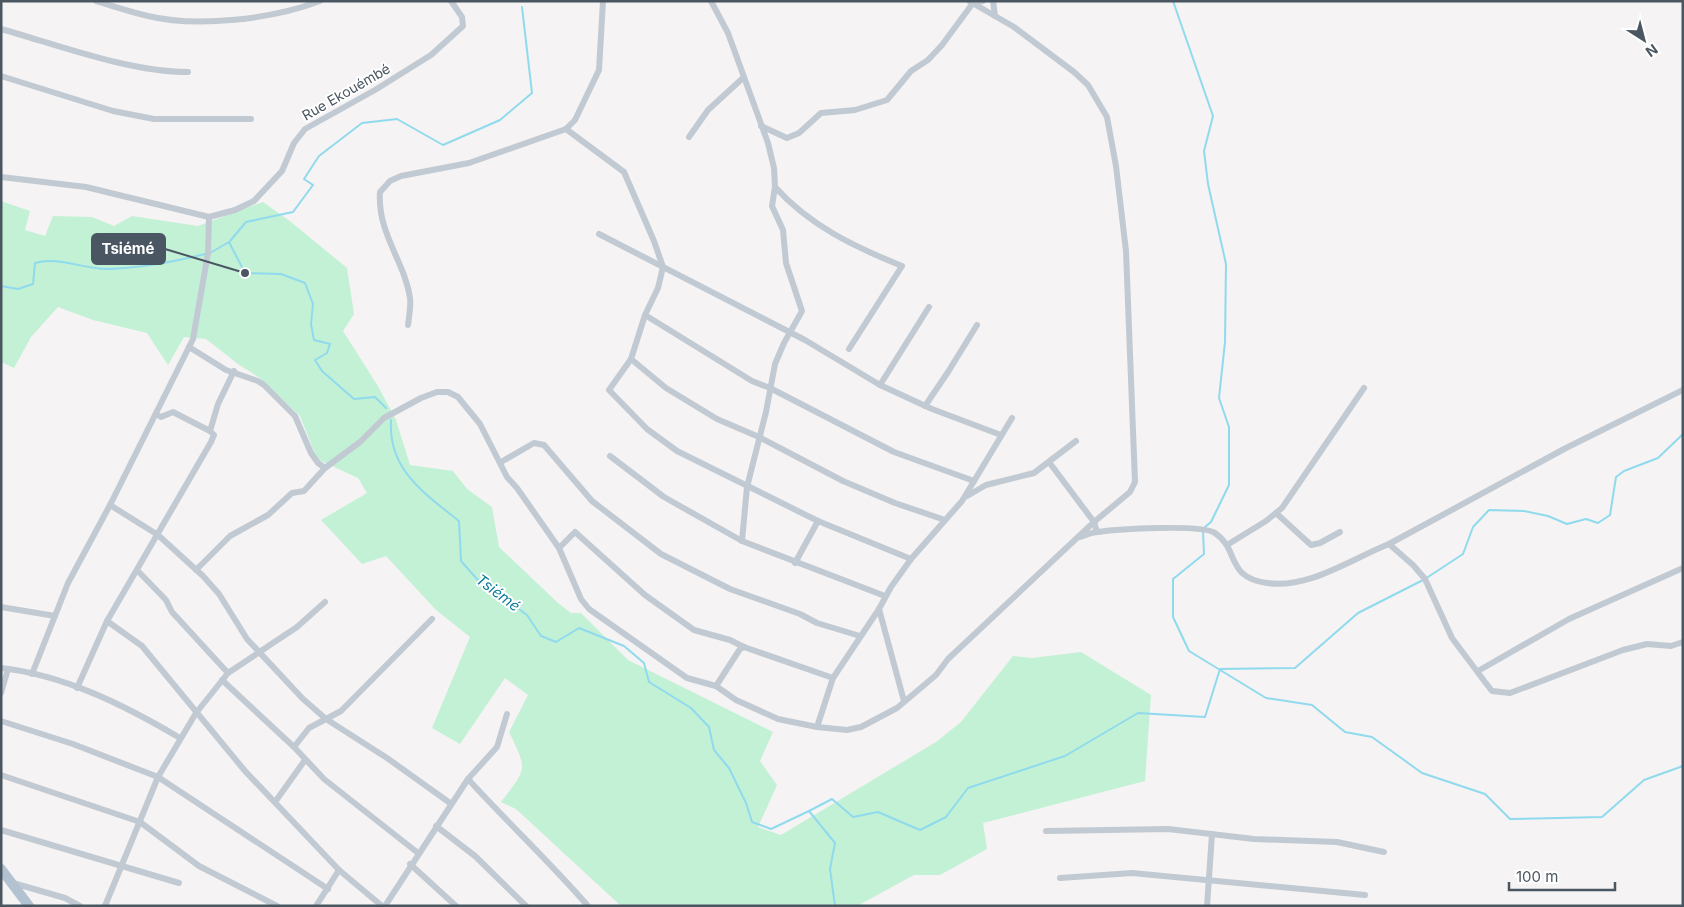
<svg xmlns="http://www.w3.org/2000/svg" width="1684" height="907" font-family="Inter,sans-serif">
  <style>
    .green { fill: #c3f1d5 }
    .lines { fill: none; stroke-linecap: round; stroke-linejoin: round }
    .stream { stroke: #90daee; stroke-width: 2 }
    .street { stroke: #c1cad2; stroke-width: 6 }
    .primary { stroke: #b3c2d1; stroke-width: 10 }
    .labels { text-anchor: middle; stroke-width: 4; stroke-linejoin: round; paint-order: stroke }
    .street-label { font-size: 14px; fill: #4a5661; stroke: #fff }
    .water-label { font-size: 15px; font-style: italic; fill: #0c7c9b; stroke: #fff }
    .leader { fill: none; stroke: #4a5661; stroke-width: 2 }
    .callout-dot { fill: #4a5661; stroke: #fff; stroke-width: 2 }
    .callout { fill: #4a5661; stroke: #4a5661; stroke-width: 2 }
    .callout-label { font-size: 15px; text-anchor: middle; font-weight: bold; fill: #fff }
  </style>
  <rect width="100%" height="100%" fill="#f5f3f3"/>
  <path class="green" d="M1,201L30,211L25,230L45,236L53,216L92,217L114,226L132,216L198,226L263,202L291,222L347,268L354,314L343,331L379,388L396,420L410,465L453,471L467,489L492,507L499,547L558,603L571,613H581L628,660L773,732L760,761L777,785L758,827L781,835L936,742L961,722L1013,656L1032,658L1081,652L1151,695L1145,781L983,823L987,849L940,875H914L857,906H621L516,809L501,802C527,768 528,771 509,732L528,695L505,678L460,744L432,728L470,637L436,610L386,556L362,564L321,520L367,493L358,478L317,459L300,416L260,378L238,364L206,339L184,337L168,365L147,333L93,320L58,307L31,337L14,368L1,362Z"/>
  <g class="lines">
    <g class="stream">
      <polyline points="1173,1 1213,116 1204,151 1208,184 1226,264 1225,342 1219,398 1229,427 1229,485 1211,522 1205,527"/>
      <polyline points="230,241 246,222 293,212 313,185 304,179 319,156 362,123 397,119 443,145 500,120 532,93 522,7"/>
      <polyline points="210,253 229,242 245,273 281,274 305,283 313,304 311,324 314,340 330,344 327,353 315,360 322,371 354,399 375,397 386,408"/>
      <path d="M1,286L18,289L33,284L35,263C59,256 82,269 107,269C139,268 173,262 205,254"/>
      <path d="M391,420C388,470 424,493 459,521L461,561L477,579L527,615L541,636L556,642L579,628L624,646L644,663L649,682L691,708L709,727L714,750L729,768L746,803L752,822L771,829L809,811L835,843L830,869L835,906"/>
      <polyline points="1203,531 1204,554 1173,579 1173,617 1189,651 1266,698 1312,705 1345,732 1372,737 1422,773 1485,794 1510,819 1602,817 1644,780 1683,766"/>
      <polyline points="809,811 832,799 853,817 878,812 920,830 946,817 968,788 1065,756 1138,713 1205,717 1220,669 1295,668 1358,613 1425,579 1463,554 1473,527 1489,510 1524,511 1548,516 1567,524 1586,519 1598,523 1610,515 1616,477 1624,471 1658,458 1683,434"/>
    </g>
    <g class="street">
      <path d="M96,1C113,6 131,12 148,16C197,28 273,19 320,1"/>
      <polyline points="711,1 728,33 768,143 774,168 775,187 772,206 783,230 786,263 802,311 784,343 775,364 766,412 747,487 742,541"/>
      <polyline points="993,1 995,16"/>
      <path d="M1,29C58,45 129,72 188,72"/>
      <polyline points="1,76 113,111 154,119 251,119"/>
      <polyline points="761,126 787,138 799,133 821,113 855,110 887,100 911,71 928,60 942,45 973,3 983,1"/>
      <polyline points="566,129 624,172 654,241 663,267 658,288 645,315 631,359 609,390 647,429 677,451 818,521 911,559"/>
      <polyline points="689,137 708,110 744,77"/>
      <polyline points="1,177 86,187 209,217 235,210 254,201 282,171 294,143 305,129 375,90 431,55 463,26 462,17 451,1"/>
      <path d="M775,187C810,226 855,247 902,266L849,349"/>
      <polyline points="599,234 805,340 880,385 932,409 1001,435"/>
      <polyline points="645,315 752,381 770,388 894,452 974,481"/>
      <path d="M408,325C409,317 411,306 410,298C405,262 377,233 380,192L390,181L401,176L469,163L566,129L575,120L599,70L603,1"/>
      <polyline points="189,347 226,370 258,381 264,385 295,416 311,453 318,463 325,468"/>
      <polyline points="631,359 666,388 717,419 759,437 843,481 895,503 945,520"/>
      <polyline points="880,385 929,307"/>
      <polyline points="925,406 948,372 977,325"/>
      <polyline points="156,414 161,417 173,412 210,431"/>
      <polyline points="610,456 664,497 742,541 885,596"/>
      <polyline points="501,462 534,443 544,445 592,501 661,554 730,589 800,614 817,623 860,636"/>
      <polyline points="1049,462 1094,522 1097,532"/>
      <polyline points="967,496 986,485 1034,473 1076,441"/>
      <polyline points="110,505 158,535 203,576 219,594 247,639 303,699 326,719 387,758 450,803"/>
      <polyline points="1276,513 1311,545 1320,543 1340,532"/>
      <path d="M1080,537C1086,535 1092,532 1098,532C1117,529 1202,524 1215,533C1240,550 1225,577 1267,583C1309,589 1351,559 1389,544L1413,565L1425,579L1452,638L1485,682L1492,691L1510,693L1623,650L1647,644L1671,646L1683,642"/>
      <polyline points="1389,544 1566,448 1683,390"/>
      <polyline points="1227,545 1266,521 1282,508 1364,388"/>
      <polyline points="559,548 575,532 645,595 694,630 730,640 744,647"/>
      <polyline points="795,563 818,521"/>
      <polyline points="137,570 166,600 172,612 228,673"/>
      <polyline points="196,570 230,536 268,515 292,493 304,491 325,468 360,442 384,418 421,398 437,392 448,392 458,397 480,424 507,477 517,488 559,548 581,599 589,609 687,678 716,686 736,700 778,719 817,727 847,730 861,727 897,708 936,675 948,659 1094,522 1130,492 1135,482 1126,251 1116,166 1107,117 1088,85 1074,72 1014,27 969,1"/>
      <polyline points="1,607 55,616"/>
      <polyline points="879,609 904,701"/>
      <polyline points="107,621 142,646 245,771 339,870 382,906"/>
      <path d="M1,668C65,675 126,706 180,738"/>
      <polyline points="1478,671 1569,619 1683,568"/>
      <polyline points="32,674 68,583 110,505 193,339 208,253 209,217"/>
      <polyline points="222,680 294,747 324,779 418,853"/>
      <polyline points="716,686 740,649 744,647 833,678"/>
      <polyline points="77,688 107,621 211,442 214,435 210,431 218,404 234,371"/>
      <polyline points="1,693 8,669"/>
      <polyline points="1,721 73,744 158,777 328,889"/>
      <polyline points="817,727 833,678 879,609 891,587 911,559 962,501 1012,418"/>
      <polyline points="294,747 309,728 341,711 432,619"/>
      <polyline points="1,775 140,822 199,866 277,906"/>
      <path d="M468,779C507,822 550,862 588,906"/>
      <polyline points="275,802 305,760"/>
      <polyline points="436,826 475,856 526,906"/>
      <polyline points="1,830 179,883"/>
      <polyline points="1046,831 1168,829 1254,839 1337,842 1384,852"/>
      <polyline points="410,864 456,906"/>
      <polyline points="1060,878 1132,873 1365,895"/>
      <polyline points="13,883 65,898 80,906"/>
      <polyline points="105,906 158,777 196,713 228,673 297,627 325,602"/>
      <polyline points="316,906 339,870"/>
      <polyline points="385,906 468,779 497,747 507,714"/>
      <polyline points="1207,906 1212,834"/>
    </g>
    <polyline class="primary" points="1,869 29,906"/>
  </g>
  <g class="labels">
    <g class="street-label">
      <text transform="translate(346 92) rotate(-30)" y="5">Rue Ekouémbé</text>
    </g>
    <g class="water-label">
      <text transform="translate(498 593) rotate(37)" y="5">Tsiémé</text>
    </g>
  </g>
  <path class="leader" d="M245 273L165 249"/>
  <circle class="callout-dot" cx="245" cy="273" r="5"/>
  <rect class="callout" x="92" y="234" width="73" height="30" rx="5"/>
  <g class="callout-label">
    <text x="128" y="254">Tsiémé</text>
  </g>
  <rect width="1684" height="907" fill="none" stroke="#4a5661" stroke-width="5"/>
  <g transform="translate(1644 40) rotate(144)" stroke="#ffffff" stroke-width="4" paint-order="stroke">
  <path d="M0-4L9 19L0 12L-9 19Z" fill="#4a5661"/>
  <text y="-8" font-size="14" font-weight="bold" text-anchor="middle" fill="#4a5661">N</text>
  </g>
  <path d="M1509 882v8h106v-8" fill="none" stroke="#4a5661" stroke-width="2.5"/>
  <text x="1516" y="882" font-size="15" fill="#4a5661" stroke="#ffffff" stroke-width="4" paint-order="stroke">100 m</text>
</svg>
